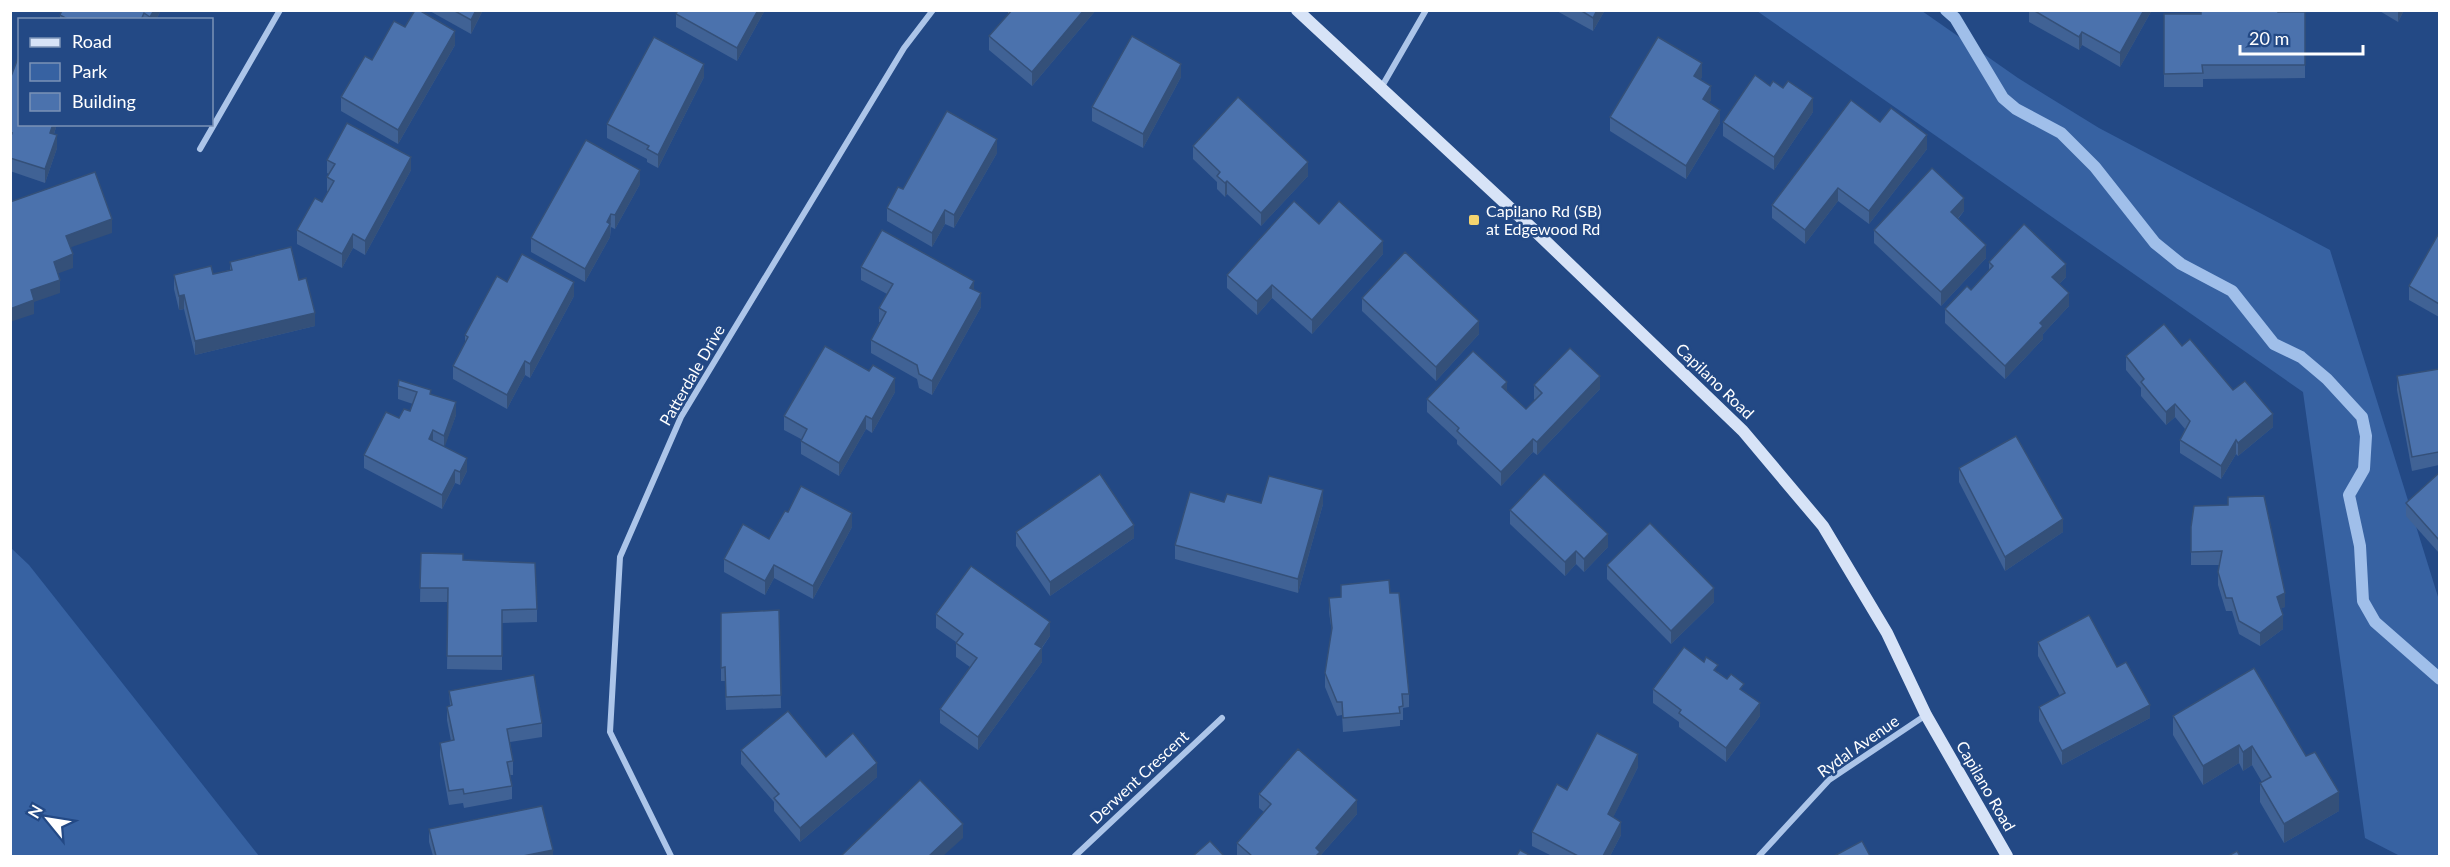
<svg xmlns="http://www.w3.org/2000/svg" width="2450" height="867" font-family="Lato,sans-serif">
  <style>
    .green { fill: #3762a2 }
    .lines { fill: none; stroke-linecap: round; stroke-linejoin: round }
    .stream { stroke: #a0bfea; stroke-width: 12 }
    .street { stroke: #acc5e9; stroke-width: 6 }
    .secondary { stroke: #d7e3f7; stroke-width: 12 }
    .wall { fill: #406295 }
    .shaded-wall { fill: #345079 }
    .building { fill: #4b72ad; stroke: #345079; stroke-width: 1.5 }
    .poi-dot { fill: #f4d46f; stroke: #234985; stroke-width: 2 }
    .labels { text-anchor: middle; stroke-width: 5; stroke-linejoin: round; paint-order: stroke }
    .poi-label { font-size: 16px; fill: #fff; stroke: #234985; text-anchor: start }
    .street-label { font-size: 16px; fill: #fff; stroke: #234985 }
  </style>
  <rect width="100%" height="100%" fill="#234985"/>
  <g class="green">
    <polygon points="1757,11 1922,11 2018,78 2099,128 2330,250 2439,600 2439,856 2400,856 2365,838 2303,392"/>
    <polygon points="10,547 29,565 259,856 11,856"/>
  </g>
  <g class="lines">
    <polyline class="stream" points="1946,10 1955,18 2003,98 2016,109 2061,133 2095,167 2155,243 2181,264 2232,291 2274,344 2301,357 2327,379 2362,417 2366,436 2364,469 2349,495 2360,546 2363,601 2375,622 2440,679"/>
    <g class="street">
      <polyline points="1381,88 1426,10"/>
      <polyline points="200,149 280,10"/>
      <polyline points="671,856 610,732 620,557 681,417 904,48 933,10"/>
      <polyline points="1075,856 1222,718"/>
      <polyline points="1759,856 1829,780 1926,715"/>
    </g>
    <polyline class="secondary" points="1297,10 1534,230 1743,431 1823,526 1887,633 1926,715 2007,856"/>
  </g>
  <g class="wall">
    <polygon points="62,10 161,10 156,20 60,20 60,15"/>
    <polygon points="428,10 483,10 471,34"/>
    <polygon points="765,10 737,61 676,27 676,14"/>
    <polygon points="1008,10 1096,10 1032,86 989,50 989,36 1008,15"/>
    <polygon points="1555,10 1605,10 1593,31"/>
    <polygon points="2029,10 2152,10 2120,67 2082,45 2079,50 2029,22"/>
    <polygon points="2378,10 2404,10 2398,22"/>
    <polygon points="2278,12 2305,12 2305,78 2203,79 2203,87 2164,87 2164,14"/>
    <polygon points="405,27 455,45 398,144 341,111 341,97 372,60"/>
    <polygon points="704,77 658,168 647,162 647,159 607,138 607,124"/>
    <polygon points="1181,77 1143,148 1092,121 1092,107"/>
    <polygon points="1702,77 1700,80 1711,100 1709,103 1720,123 1686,179 1610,131 1610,117"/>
    <polygon points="10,79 20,124 57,124 54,134 57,148 45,183 10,171"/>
    <polygon points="1770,86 1813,112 1774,170 1723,136 1723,122"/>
    <polygon points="1880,122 1927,149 1869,224 1838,201 1805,244 1772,218 1772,205"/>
    <polygon points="1193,146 1308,176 1261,226 1227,194 1225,197 1217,189 1217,182 1193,159"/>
    <polygon points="997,153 954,228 945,224 932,247 887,221 887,208 903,189"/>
    <polygon points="327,160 411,170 365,255 353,248 342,268 297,244 297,230 322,202 328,191 327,191 327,177 329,174 327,173"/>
    <polygon points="640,184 615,229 611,227 610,237 585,282 531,252 531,238"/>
    <polygon points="1964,211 1958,219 1986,258 1941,306 1874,243 1874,230"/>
    <polygon points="1319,224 1383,254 1312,334 1272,298 1257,315 1227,288 1227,275"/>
    <polygon points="2439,233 2439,317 2409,300 2409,286"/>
    <polygon points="230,262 299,280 315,326 195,355 184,309 179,310 174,289 174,275 213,274 230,270"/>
    <polygon points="1989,262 2066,277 2059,284 2069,306 2043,334 2043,339 2005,379 1945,323 1945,309 1971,290 1989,271"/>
    <polygon points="861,267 974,290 981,307 932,395 919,388 917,379 871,353 871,340 880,322 879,322 879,308 887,294 861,280"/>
    <polygon points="574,296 530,378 525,375 507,409 453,379 453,366 465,342 465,335"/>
    <polygon points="1362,298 1479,334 1436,381 1362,311"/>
    <polygon points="2182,346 2233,390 2273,427 2238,456 2236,454 2221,479 2180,453 2180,440 2185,429 2175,417 2166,425 2141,396 2141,388 2126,370 2126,356"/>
    <polygon points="2439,369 2439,465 2412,471 2397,390 2397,376"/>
    <polygon points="869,371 895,392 872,433 866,429 839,476 801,454 801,439 784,430 784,416"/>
    <polygon points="1534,385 1600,389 1537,455 1533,452 1501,486 1457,444 1457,440 1427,412 1427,399 1507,391 1526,409 1535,400 1534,399"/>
    <polygon points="398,386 431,394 456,415 444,447 467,471 460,485 455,483 442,509 364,468 364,455 399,418 410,411 413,404 398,399"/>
    <polygon points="1959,468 2063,532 2005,571 1959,482"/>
    <polygon points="2439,474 2439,553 2406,516 2406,503"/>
    <polygon points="1224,502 1323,504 1298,593 1175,559 1175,545"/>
    <polygon points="2194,506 2285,607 2281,608 2283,629 2260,646 2239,634 2232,611 2226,611 2218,585 2218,572 2219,565 2191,565 2191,527"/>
    <polygon points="1510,510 1608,547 1584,572 1576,564 1565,576 1510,524"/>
    <polygon points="788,512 852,527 813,599 774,578 765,595 724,572 724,559 769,539"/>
    <polygon points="1016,532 1134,538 1050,596 1016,546"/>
    <polygon points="421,553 537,609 537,622 502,623 502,670 447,669 448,602 420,602"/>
    <polygon points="1607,565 1714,602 1671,644 1607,579"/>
    <polygon points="1341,585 1390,593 1409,694 1409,707 1403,708 1403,720 1400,720 1400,726 1343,732 1342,715 1337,716 1325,687 1325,673 1332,633 1329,612 1329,598 1341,597"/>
    <polygon points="779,610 781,708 726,710 725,681 721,681 721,613"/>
    <polygon points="936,614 1050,636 1042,648 1042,662 978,750 940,723 940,709 970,667 956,657 956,642 936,628"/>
    <polygon points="2038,642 2117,667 2150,718 2062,765 2039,721 2039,707 2060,696 2038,656"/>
    <polygon points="2254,668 2339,811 2284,843 2260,802 2260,783 2262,782 2252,765 2243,771 2239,763 2203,785 2173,735 2173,716"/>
    <polygon points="1718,672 1744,692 1760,716 1726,762 1679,727 1679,722 1653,703 1653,689"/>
    <polygon points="449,691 542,723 542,737 510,742 513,761 513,775 510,775 512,786 512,799 464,808 463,803 449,805 440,756 440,743 451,741 447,720 447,707 450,706"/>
    <polygon points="741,750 826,757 877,777 800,842 774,811 774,802 741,764"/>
    <polygon points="1638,767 1613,817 1621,835 1610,856 1552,856 1532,846 1532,832 1567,790"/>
    <polygon points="1259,794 1357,814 1320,856 1237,856 1237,843 1264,812 1259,808"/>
    <polygon points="429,829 553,856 433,856 429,842"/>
  </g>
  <g class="shaded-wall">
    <polygon points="154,10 161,10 156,20 150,20 150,17"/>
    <polygon points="476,10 483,10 471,34 471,20"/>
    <polygon points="758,10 765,10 737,61 737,48"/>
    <polygon points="1084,10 1096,10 1032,86 1032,72"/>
    <polygon points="1597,10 1605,10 1593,31 1593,18"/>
    <polygon points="2144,10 2152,10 2120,67 2120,53"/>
    <polygon points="2398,10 2404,10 2398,22"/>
    <polygon points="455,31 455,45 398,144 398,130"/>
    <polygon points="2082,32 2082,45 2079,50 2079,37"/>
    <polygon points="1702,63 1702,77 1694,90 1694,76"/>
    <polygon points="704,64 704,77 658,168 658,155"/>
    <polygon points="1181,64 1181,77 1143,148 1143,134"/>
    <polygon points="1711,86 1711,100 1703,113 1703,99"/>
    <polygon points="1813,98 1813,112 1774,170 1774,157"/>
    <polygon points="1720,110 1720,123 1686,179 1686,166"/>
    <polygon points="53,124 57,124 50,146 50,133"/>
    <polygon points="57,135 57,148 45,183 45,169"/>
    <polygon points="1927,135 1927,149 1869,224 1869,211"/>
    <polygon points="997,139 997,153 954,228 954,215"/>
    <polygon points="411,157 411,170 365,255 365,241"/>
    <polygon points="1308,162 1308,176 1261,226 1261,213"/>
    <polygon points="640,170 640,184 615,229 615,215"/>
    <polygon points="1227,181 1227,194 1225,197 1225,183"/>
    <polygon points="1838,188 1838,201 1805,244 1805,230"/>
    <polygon points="1964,198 1964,211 1951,226 1951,212"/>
    <polygon points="945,210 945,224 932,247 932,233"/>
    <polygon points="611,214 610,237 585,282 585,269"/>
    <polygon points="112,219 112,233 66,249 66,236"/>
    <polygon points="353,234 353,248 342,268 342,254"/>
    <polygon points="1383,241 1383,254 1312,334 1312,320"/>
    <polygon points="1986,245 1986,258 1941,306 1941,292"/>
    <polygon points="73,254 73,268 54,275 54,262"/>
    <polygon points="2066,264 2066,277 2052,291 2052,277"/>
    <polygon points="60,280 60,293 34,302 34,314 10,322 10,309 31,290"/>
    <polygon points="974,281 974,294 970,288"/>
    <polygon points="574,282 574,296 530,378 530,364"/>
    <polygon points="1272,285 1272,298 1257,315 1257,301"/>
    <polygon points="981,293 981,307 932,395 932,381"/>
    <polygon points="2069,293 2069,306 2043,334 2043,339 2005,379 2005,366 2040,323"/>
    <polygon points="184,295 184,309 179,310 179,296"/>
    <polygon points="315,313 315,326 195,355 195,341"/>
    <polygon points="1479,321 1479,334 1436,381 1436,367"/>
    <polygon points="525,361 525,375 507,409 507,395"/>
    <polygon points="1600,376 1600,389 1537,455 1537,442"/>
    <polygon points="895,378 895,392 872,433 872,419"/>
    <polygon points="1507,382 1507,396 1502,387"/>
    <polygon points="456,402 456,415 444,449 444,436"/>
    <polygon points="2175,404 2175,417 2166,425 2166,412"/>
    <polygon points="2273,414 2273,427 2238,456 2238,443"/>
    <polygon points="866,416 866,429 839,476 839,463"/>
    <polygon points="433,430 433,444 429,439"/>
    <polygon points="1533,439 1533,452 1501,486 1501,472"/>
    <polygon points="2236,440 2236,454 2221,479 2221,466"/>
    <polygon points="467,458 467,471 460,485 460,472"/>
    <polygon points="455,470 455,483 442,509 442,495"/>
    <polygon points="1323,490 1323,504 1298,593 1298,579"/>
    <polygon points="852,513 852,527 813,599 813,586"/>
    <polygon points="2063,519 2063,532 2005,571 2005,557"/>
    <polygon points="1134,525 1134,538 1050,596 1050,582"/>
    <polygon points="1608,534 1608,547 1584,572 1584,559"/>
    <polygon points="1576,551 1576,564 1565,576 1565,562"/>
    <polygon points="774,565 774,578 765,595 765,581"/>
    <polygon points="1714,588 1714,602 1671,644 1671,631"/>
    <polygon points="2285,593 2285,607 2277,610 2277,597"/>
    <polygon points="2283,615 2283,629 2260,646 2260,633"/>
    <polygon points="1050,622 1050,636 1035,657 1035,644"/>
    <polygon points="1042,648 1042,662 978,750 978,737"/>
    <polygon points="1760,703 1760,716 1726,762 1726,748"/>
    <polygon points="2150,705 2150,718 2062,765 2062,751"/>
    <polygon points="2239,745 2239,763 2203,785 2203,766"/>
    <polygon points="2252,746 2252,765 2243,771 2243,752"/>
    <polygon points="1638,754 1638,767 1608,828 1608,814"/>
    <polygon points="877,763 877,777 800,842 800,828"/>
    <polygon points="2339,792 2339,811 2284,843 2284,824"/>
    <polygon points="1357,800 1357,814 1320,856 1316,856 1316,848"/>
    <polygon points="1621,822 1621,835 1610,856 1603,856"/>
    <polygon points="963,824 963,838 943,856 929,856"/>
    <polygon points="553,850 553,856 523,856"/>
  </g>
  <g class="building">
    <polygon points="62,10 154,10 150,17 144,13 141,20 69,20 60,15"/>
    <polygon points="415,10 419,10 455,31 398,130 341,97 365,56 372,60 394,21 405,27"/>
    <polygon points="453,10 476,10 471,20"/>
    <polygon points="678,10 758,10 737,48 676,14"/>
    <polygon points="1012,10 1084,10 1032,72 989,36"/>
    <polygon points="1580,10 1597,10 1593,18"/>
    <polygon points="2033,10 2144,10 2120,53 2082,32 2079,37"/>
    <polygon points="2201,10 2278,10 2278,12 2305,12 2305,65 2202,65 2203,73 2164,74 2164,14 2201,14"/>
    <polygon points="1132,36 1181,64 1143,134 1092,107"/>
    <polygon points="654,37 704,64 658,155 647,149 649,146 607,124"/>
    <polygon points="1658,37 1702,63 1694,76 1711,86 1703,99 1720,110 1686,166 1610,117"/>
    <polygon points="20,53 20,124 53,124 50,133 57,135 45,169 10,158 10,139 12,133 10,133 10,79"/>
    <polygon points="1755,75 1770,86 1773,81 1783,88 1788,81 1813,98 1774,157 1723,122"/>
    <polygon points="1238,97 1308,162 1261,213 1227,181 1225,183 1217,176 1220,172 1193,146"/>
    <polygon points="1851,100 1880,122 1891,108 1927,135 1869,211 1838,188 1805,230 1772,205"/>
    <polygon points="947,111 997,139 954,215 945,210 932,233 887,208 898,187 903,189"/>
    <polygon points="347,123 411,157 365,241 353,234 342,254 297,230 315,198 322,202 334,181 327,177 335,164 327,160"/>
    <polygon points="586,140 640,170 615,215 611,214 607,222 610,224 585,269 531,238"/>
    <polygon points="1932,168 1964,198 1951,212 1986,245 1941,292 1874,230"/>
    <polygon points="95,172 112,219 66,236 73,254 54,262 60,280 31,290 34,300 10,309 10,202"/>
    <polygon points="1294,201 1319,224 1339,201 1383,241 1312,320 1272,285 1257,301 1227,275"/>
    <polygon points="2024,224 2066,264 2052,277 2069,293 2040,323 2043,326 2005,366 1945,309 1967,286 1971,290 1993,266 1989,262"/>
    <polygon points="882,230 974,281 970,288 981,293 932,381 919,374 917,365 871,340 886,312 879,308 893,284 861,267"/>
    <polygon points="2439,233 2439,304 2409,286"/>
    <polygon points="291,247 299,280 306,278 315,313 195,341 184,295 179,296 174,275 211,266 213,274 232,270 230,262"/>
    <polygon points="1405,252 1479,321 1436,367 1362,298"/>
    <polygon points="522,254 574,282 530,364 525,361 507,395 453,366 468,337 465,335 497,276 507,282"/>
    <polygon points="2164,324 2182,346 2190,339 2233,390 2245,381 2273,414 2238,443 2236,440 2221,466 2180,440 2190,421 2175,404 2166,412 2141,382 2144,379 2126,356"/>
    <polygon points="825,346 869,371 873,365 895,378 872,419 866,416 839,463 801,441 807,429 784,416"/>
    <polygon points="1570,348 1600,376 1537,442 1533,439 1501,472 1457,431 1459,428 1427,399 1473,351 1507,382 1502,387 1526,409 1542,393 1534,385"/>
    <polygon points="2439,369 2439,452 2412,457 2397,376"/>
    <polygon points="399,380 431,390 430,394 456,402 444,436 433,430 429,439 467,458 460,472 455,470 442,495 364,455 386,412 399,418 404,409 410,411 417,392 398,386"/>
    <polygon points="2016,436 2063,519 2005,557 1959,468"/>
    <polygon points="2439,473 2439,540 2406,503"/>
    <polygon points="1100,474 1134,525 1050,582 1016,532"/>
    <polygon points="1544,474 1608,534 1584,559 1576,551 1565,562 1510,510"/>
    <polygon points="1269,476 1323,490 1298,579 1175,545 1190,492 1224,502 1227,494 1261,503"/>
    <polygon points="801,486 852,513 813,586 774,565 765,581 724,559 743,524 769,539 785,511 788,512"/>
    <polygon points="2264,496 2285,593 2277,597 2283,615 2260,633 2239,621 2232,598 2226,598 2218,572 2222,551 2191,552 2191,527 2194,506 2228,505 2228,497"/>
    <polygon points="1650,523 1714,588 1671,631 1607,565"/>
    <polygon points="421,553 463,554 463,560 535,563 537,609 502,610 502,656 447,656 448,588 420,588"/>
    <polygon points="971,566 1050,622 1035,644 1042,648 978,737 940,709 977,658 956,643 963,634 936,614"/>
    <polygon points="1389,580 1390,593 1399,593 1409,694 1402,694 1403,706 1399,707 1400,713 1343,718 1342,702 1337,702 1325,673 1332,628 1329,598 1341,597 1341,585"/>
    <polygon points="779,610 781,695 726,697 725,667 721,668 721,613"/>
    <polygon points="2089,615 2117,667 2126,662 2150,705 2062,751 2039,707 2065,693 2038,642"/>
    <polygon points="1684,647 1704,662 1706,657 1718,665 1714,670 1727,679 1731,674 1744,684 1740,689 1760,703 1726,748 1679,713 1681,710 1653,689"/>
    <polygon points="2254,668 2306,756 2315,752 2339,792 2284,824 2260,783 2271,777 2252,746 2243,752 2239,745 2203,766 2173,716"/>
    <polygon points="534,675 542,723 507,729 513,761 507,762 512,786 464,794 463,789 449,791 440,743 454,740 447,707 452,705 449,691"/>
    <polygon points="788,711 826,757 853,733 877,763 800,828 774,798 779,794 741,750"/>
    <polygon points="1597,733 1638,754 1608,814 1621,822 1603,856 1578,856 1532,832 1557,784 1567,790"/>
    <polygon points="1298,749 1357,800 1316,848 1320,852 1316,856 1252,856 1237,843 1271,804 1259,794"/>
    <polygon points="920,780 963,824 929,856 841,856"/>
    <polygon points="542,806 553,850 523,856 436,856 429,829"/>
    <polygon points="1210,841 1224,856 1193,856"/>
    <polygon points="1862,841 1870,856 1834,856"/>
    <polygon points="1520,850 1531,856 1516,856"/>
    <polygon points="2237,851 2240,856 2228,856"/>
  </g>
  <rect class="poi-dot" x="1468" y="214" width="12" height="12" rx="3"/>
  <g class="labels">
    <g class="poi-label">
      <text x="1486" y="217">Capilano Rd (SB)<tspan x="1486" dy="18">at Edgewood Rd</tspan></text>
    </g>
    <g class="street-label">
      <text transform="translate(692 375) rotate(-60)" y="6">Patterdale Drive</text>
      <text transform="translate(1715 381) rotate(44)" y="6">Capilano Road</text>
      <text transform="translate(1858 746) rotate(-35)" y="6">Rydal Avenue</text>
      <text transform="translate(1139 777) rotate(-43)" y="6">Derwent Crescent</text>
      <text transform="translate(1986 786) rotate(60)" y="6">Capilano Road</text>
    </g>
  </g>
  <rect width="2450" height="867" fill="none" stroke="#ffffff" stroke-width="24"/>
  <rect x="18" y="18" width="195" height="108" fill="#234985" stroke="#7b92b6" stroke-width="1.5"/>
  <rect x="30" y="38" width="30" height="9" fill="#d7e3f7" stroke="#7b92b6" stroke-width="1.5"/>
  <text x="72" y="48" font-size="18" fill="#ffffff">Road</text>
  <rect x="30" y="63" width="30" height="18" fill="#3762a2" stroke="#7b92b6" stroke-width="1.5"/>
  <text x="72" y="78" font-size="18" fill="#ffffff">Park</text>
  <rect x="30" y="93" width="30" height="18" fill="#4b72ad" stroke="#7b92b6" stroke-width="1.5"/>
  <text x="72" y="108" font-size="18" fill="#ffffff">Building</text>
  <g transform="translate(48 819) rotate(300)" stroke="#234985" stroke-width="4.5" paint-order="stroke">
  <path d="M0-4.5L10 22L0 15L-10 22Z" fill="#ffffff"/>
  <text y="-9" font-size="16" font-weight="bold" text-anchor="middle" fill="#ffffff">N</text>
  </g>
  <path d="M2240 45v9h123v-9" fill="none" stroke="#ffffff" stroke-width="3"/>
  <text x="2249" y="45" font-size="18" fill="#ffffff" stroke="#234985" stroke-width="4.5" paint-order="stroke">20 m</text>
</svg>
